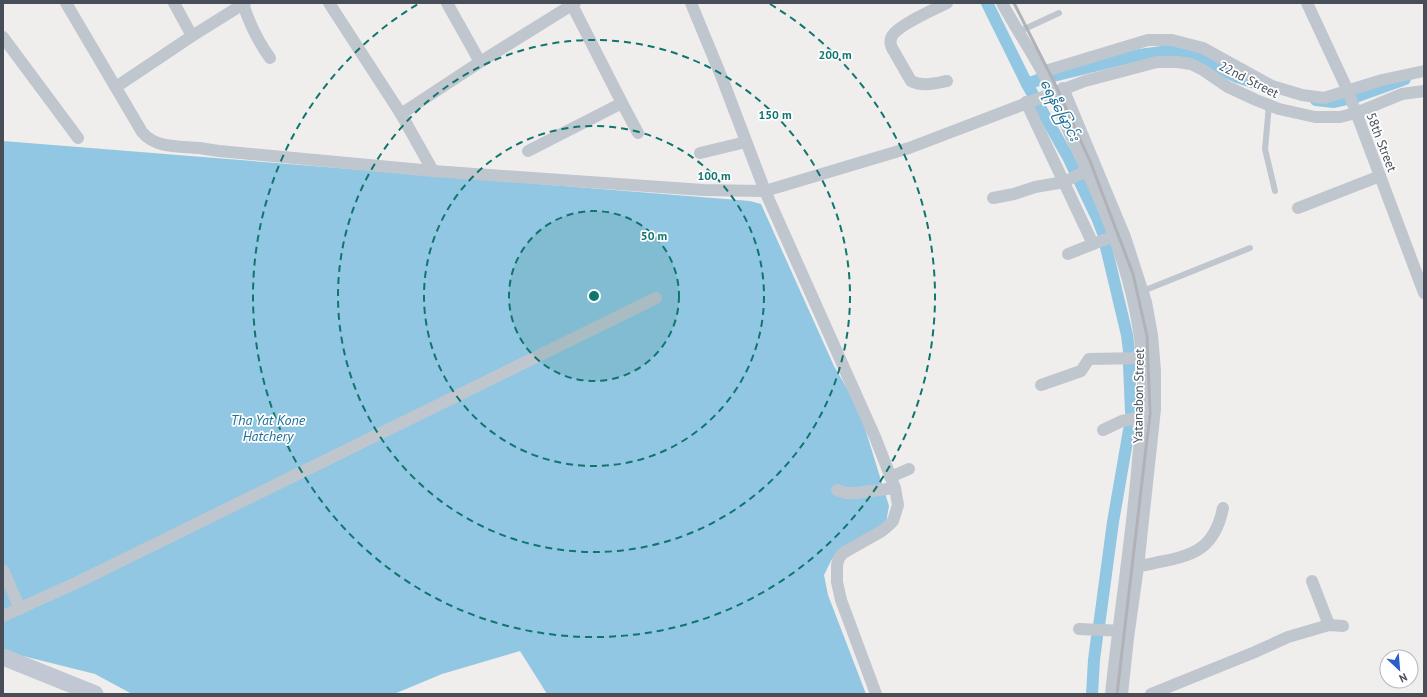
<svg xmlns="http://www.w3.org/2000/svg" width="1427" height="697" font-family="'PT Sans','Noto Sans Myanmar',sans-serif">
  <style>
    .water { fill: #91c7e2 }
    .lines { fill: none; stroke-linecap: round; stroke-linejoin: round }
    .canal { stroke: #91c7e2; stroke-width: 12 }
    .lane { stroke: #bfc6ce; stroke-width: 6 }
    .street { stroke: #bfc6ce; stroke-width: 12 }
    .secondary { stroke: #c1c8d4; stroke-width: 17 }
    .rail { stroke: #b0b2b7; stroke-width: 3 }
    .ring { fill: none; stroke: #0f766e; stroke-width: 2; stroke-dasharray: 7 5 }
    .labels { text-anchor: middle; stroke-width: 3.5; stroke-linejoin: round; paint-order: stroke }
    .street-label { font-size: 13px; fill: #474e58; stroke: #fff }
    .water-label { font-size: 14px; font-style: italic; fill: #1b6f98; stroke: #fff }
    .centre { fill: #0f766e; stroke: #fff; stroke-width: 2 }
    .ring-label { font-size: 12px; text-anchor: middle; font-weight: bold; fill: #0f766e; stroke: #fff; stroke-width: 3.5; stroke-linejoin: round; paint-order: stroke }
  </style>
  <rect width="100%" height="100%" fill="#f0eded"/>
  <polygon class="water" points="3,141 750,201 761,204 834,366 859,409 889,506 886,523 848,550 832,559 824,575 828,595 866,694 547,694 520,651 442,674 394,694 132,694 95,674 3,651"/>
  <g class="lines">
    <g class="canal">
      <polyline points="987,3 1027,84 1068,157 1098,220 1103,233"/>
      <polyline points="1027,84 1041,79 1139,55 1170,51 1195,57 1237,77 1265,86"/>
      <polyline points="1316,100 1334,102 1352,98 1405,79"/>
      <polyline points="1106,247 1127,335 1129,351"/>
      <polyline points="1129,365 1131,412"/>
      <polyline points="1099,626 1113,522 1129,430"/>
      <polyline points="1092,694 1094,660 1097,637"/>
    </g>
    <g class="lane">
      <polyline points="1018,32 1059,13"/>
      <polyline points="1269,105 1265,149 1275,191"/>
      <polyline points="1143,291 1250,248"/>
    </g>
    <g class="street">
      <path d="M66,3L142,132C156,149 180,146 200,148C206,149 212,150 219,151L433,171L703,190L765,191L909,148L1085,81L1157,62H1177L1191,64L1203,70L1228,87L1256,100L1279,109L1315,117H1340L1356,113L1402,94L1424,91"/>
      <polyline points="174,3 192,36"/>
      <polyline points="329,3 401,114 433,171"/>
      <polyline points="447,3 480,62"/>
      <polyline points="691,3 722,78 765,191 875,437 895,488 898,505 893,521 888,526 882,531 843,553 839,558 837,565 837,582 841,600 876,694"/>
      <path d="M947,3C935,9 898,25 892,36C890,40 890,44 892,48L911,81C922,87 936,83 947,81"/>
      <path d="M1002,3C1015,27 1031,51 1044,75C1053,94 1061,113 1069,132C1103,204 1136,278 1142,358C1145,392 1141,426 1138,460C1132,538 1119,616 1111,694"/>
      <polyline points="1307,3 1348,91 1424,293"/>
      <path d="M243,4C250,25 257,40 270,58"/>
      <polyline points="3,37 78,138"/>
      <polyline points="1042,72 1148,40 1172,40 1203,48 1272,86 1302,95 1324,98 1382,80 1424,71"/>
      <polyline points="116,87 192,36 245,3"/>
      <polyline points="1063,88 1125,237 1146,302 1152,335 1155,371 1155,409 1138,567 1128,638 1122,694"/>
      <polyline points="1026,102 1093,244 1068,254"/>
      <polyline points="622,103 638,133"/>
      <polyline points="401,114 480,62 575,3"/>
      <polyline points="528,151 622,103 571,3"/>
      <polyline points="700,153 746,142"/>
      <polyline points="993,198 1014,194 1035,187 1064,182 1088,170"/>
      <polyline points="1298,208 1380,176"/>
      <polyline points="1093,244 1114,236"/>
      <polyline points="1041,385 1081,371 1089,359 1142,358"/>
      <polyline points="1103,430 1122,421 1142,417"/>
      <polyline points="890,477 909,469"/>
      <polyline points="837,490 846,493 856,493 895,488"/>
      <path d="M1131,566C1141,567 1149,564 1159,562C1195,556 1215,547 1223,508"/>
      <polyline points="3,570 20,609"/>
      <polyline points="1312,581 1329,625"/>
      <polyline points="3,616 78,582 656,298"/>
      <polyline points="1079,629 1126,631"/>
      <polyline points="1151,694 1255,652 1288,637 1329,625 1343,626"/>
    </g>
    <polyline class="secondary" points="3,657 95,694"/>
    <polyline class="rail" points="1014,3 1055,84 1090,161 1133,274 1147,336 1150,414 1117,694"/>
  </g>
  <circle cx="594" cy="296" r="85" fill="#0f766e" fill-opacity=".12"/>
  <g class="ring">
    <circle cx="594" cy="296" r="85"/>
    <circle cx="594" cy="296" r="170"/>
    <circle cx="594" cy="296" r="256"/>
    <path d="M770 4A341 341 0 1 1 418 4"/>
  </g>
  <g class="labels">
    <g class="street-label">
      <text transform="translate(1249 79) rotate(27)" y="5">22nd Street</text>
      <text transform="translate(1382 142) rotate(69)" y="5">58th Street</text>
      <text transform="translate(1138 396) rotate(-89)" y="5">Yatanabon Street</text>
    </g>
    <g class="water-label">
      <text transform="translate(1060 110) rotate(62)" y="5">ရေနီမြောင်း</text>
      <text x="268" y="425">Tha Yat Kone<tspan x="268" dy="16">Hatchery</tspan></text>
    </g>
  </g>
  <circle cx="594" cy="296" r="6" class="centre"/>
  <g class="ring-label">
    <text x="835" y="59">200 m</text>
    <text x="775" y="119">150 m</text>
    <text x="714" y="180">100 m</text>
    <text x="654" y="240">50 m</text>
  </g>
  <rect width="1427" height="697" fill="none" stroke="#474e58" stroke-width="8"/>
  <g transform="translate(1399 669) rotate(154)"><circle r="19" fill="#ffffff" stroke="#b5b8bc"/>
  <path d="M0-3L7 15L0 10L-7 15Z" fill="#2c5ecb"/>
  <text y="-6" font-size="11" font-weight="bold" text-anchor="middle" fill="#474e58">N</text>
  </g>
</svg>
